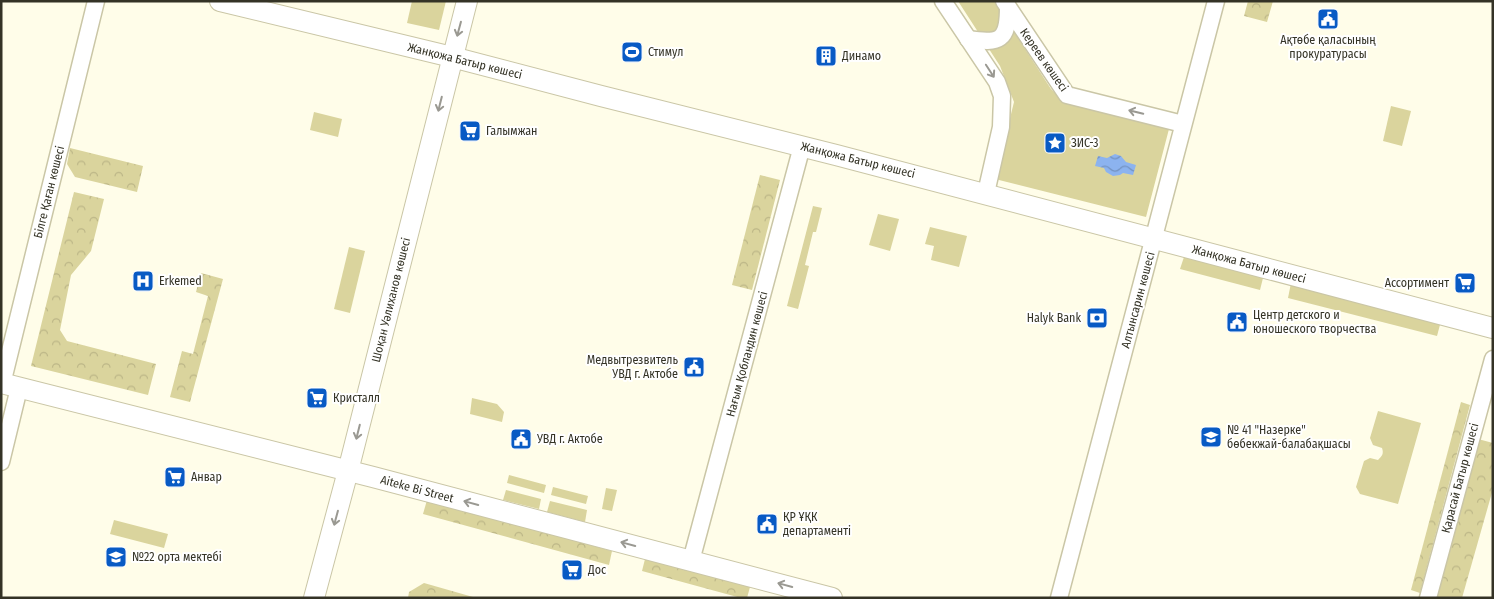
<svg xmlns="http://www.w3.org/2000/svg" width="1494" height="599" font-family="'Fira Sans Condensed',sans-serif">
  <style>
    .green { fill: #dad49d }
    .forest { fill: url(#forest-crowns) }
    .water { fill: url(#water-waves) }
    .lines { fill: none; stroke-linecap: round; stroke-linejoin: round }
    .minor-casing { stroke: #cac6a6; stroke-width: 19 }
    .tertiary-casing { stroke: #cac6a6; stroke-width: 22 }
    .minor { stroke: #fff; stroke-width: 16 }
    .tertiary { stroke: #fff; stroke-width: 20 }
    .oneway { stroke: #9a9992 }
    .labels { text-anchor: middle; stroke-width: 4; stroke-linejoin: round; paint-order: stroke }
    .poi-label { font-size: 12px; fill: #343326; stroke: #fff; text-anchor: start }
    .street-label { font-size: 12px; fill: #343326; stroke: #fff }
  </style>
  <defs>
    <pattern id="forest-crowns" width="20" height="18" patternUnits="userSpaceOnUse" patternTransform="scale(1.25)"><rect width="20" height="18" fill="#dad49d"/><path d="M2 6a3 3 0 1 1 6 0M12 15a3 3 0 1 1 6 0" fill="none" stroke="#bcb687"/></pattern>
    <pattern id="water-waves" width="16" height="10" patternUnits="userSpaceOnUse" patternTransform="scale(1.25)"><rect width="16" height="10" fill="#8cb3ef"/><path d="M0 5q4-4 8 0t8 0" fill="none" stroke="#7392c1"/></pattern>
  </defs>
  <rect width="100%" height="100%" fill="#fffde9"/>
  <g class="green">
    <polygon points="412,1 446,1 439,30 407,23"/>
    <polygon points="958,1 994,1 1051,89 1059,97 1169,129 1146,217 995,179 1014,102 1000,66"/>
    <polygon points="1391,106 1411,111 1402,146 1383,141"/>
    <polygon points="314,112 342,119 338,137 310,130"/>
    <polygon points="813,206 822,208 816,232 813,232 805,265 809,266 798,309 787,306"/>
    <polygon points="878,214 899,219 890,251 869,245"/>
    <polygon points="930,227 967,236 959,267 931,260 934,246 925,244"/>
    <polygon points="349,247 365,251 350,313 334,309"/>
    <polygon points="1184,257 1263,278 1260,290 1180,269"/>
    <polygon points="1291,283 1441,321 1437,336 1288,298"/>
    <polygon points="472,398 497,404 504,412 502,422 470,414"/>
    <path d="M1378,411L1421,423L1398,504L1360,494L1356,487L1364,461L1370,458L1378,460C1382,456 1384,454 1382,448L1373,445L1370,438Z"/>
    <polygon points="509,475 546,485 544,493 507,483"/>
    <polygon points="553,487 588,496 586,504 551,495"/>
    <polygon points="606,488 617,490 612,511 602,509"/>
    <polygon points="506,490 541,499 539,509 503,500"/>
    <polygon points="550,501 587,510 585,522 547,512"/>
    <polygon points="114,520 168,534 164,548 110,534"/>
  </g>
  <g class="forest">
    <polygon points="1248,1 1273,1 1267,22 1244,16"/>
    <polygon points="70,148 143,166 137,192 75,177 67,164"/>
    <polygon points="760,175 780,180 752,290 732,285"/>
    <polygon points="74,192 104,199 91,251 71,275 60,330 67,341 156,364 148,395 31,366"/>
    <polygon points="201,273 223,279 190,402 170,397 182,351 193,354 208,296 196,292"/>
    <polygon points="1461,402 1470,405 1420,593 1411,590"/>
    <polygon points="1478,439 1493,443 1493,489 1462,598 1433,598"/>
    <polygon points="427,500 612,551 609,565 423,514"/>
    <polygon points="645,559 750,587 747,598 741,598 642,571"/>
    <polygon points="424,583 473,597 473,598 408,598 409,592"/>
  </g>
  <polygon class="water" points="1115,154 1121,156 1126,162 1136,165 1133,175 1123,173 1120,175 1113,176 1106,172 1104,168 1095,166 1098,156 1107,158"/>
  <g class="lines">
    <g class="minor-casing">
      <g id="minor">
        <polyline points="943,1 997,82 1002,96 1001,127 986,193"/>
        <polyline points="1004,1 1067,95 1183,124"/>
        <path d="M968,39C1000,44 1008,41 1008,7"/>
        <polyline points="2,384 96,1"/>
        <polyline points="1,462 19,388"/>
        <polyline points="691,561 802,146"/>
        <polyline points="1059,598 1216,1"/>
        <polyline points="1428,598 1493,359"/>
      </g>
    </g>
    <g class="tertiary-casing">
      <g id="tertiary">
        <polyline points="220,1 452,57 601,96 836,155 1493,328"/>
        <polyline points="1,383 373,477 832,598"/>
        <polyline points="314,598 348,471 467,1"/>
      </g>
    </g>
    <use href="#minor" class="minor"/>
    <use href="#tertiary" class="tertiary"/>
  </g>
  <defs><path id="oneway-shaft" d="M-6 0H5M1.5-3L5.5 0L1.5 3" fill="none" stroke-width="1.6" stroke-linecap="round" stroke-linejoin="round" transform="scale(1.25)"/></defs>
  <g class="oneway">
    <use href="#oneway-shaft" transform="translate(459 29) rotate(105)"/>
    <use href="#oneway-shaft" transform="translate(990 71) rotate(57)"/>
    <use href="#oneway-shaft" transform="translate(440 104) rotate(104)"/>
    <use href="#oneway-shaft" transform="translate(1136 112) rotate(-166)"/>
    <use href="#oneway-shaft" transform="translate(358 432) rotate(104)"/>
    <use href="#oneway-shaft" transform="translate(471 503) rotate(-165)"/>
    <use href="#oneway-shaft" transform="translate(336 518) rotate(105)"/>
    <use href="#oneway-shaft" transform="translate(628 544) rotate(-165)"/>
    <use href="#oneway-shaft" transform="translate(785 585) rotate(-165)"/>
  </g>
  <defs>
    <g id="civic-square" transform="scale(1.125)"><rect x="-9" y="-9" width="18" height="18" rx="4" fill="#085ac4" stroke="#fff"/><path d="M-.6-6.5H3V-4.5H.6V-3L4-1V1h2V6H-6V1h2V-1L-.6-3ZM-1.2 2.5V6h2.4V2.5Z" fill="#fff"/></g>
    <g id="stadium-square" transform="scale(1.125)"><rect x="-9" y="-9" width="18" height="18" rx="4" fill="#085ac4" stroke="#fff"/><path d="M0-5a6.5 5 0 1 0 0 10a6.5 5 0 1 0 0-10ZM-3.5-1.8h7v3.6h-7Z" fill="#fff"/></g>
    <g id="building-square" transform="scale(1.125)"><rect x="-9" y="-9" width="18" height="18" rx="4" fill="#085ac4" stroke="#fff"/><path d="M-4-6H4V6H1V3H-1V6H-4ZM-2.5-4.3h1.7v1.8h-1.7ZM.8-4.3h1.7v1.8H.8ZM-2.5-1h1.7V.8h-1.7ZM.8-1h1.7V.8H.8Z" fill="#fff"/></g>
    <g id="supermarket-square" transform="scale(1.125)"><rect x="-9" y="-9" width="18" height="18" rx="4" fill="#085ac4" stroke="#fff"/><path d="M-6-5.5h2.5l.6 2H6L4.5 2H-2.5L-4.4-4H-6ZM-1.5 3.2a1.3 1.3 0 1 0 .1 0ZM3 3.2a1.3 1.3 0 1 0 .1 0Z" fill="#fff"/></g>
    <g id="sight-square" transform="scale(1.125)"><rect x="-9" y="-9" width="18" height="18" rx="4" fill="#085ac4" stroke="#fff"/><path d="M0-6L1.8-2.2L6-1.7L2.9 1.2L3.7 5.4L0 3.3L-3.7 5.4L-2.9 1.2L-6-1.7L-1.8-2.2Z" fill="#fff"/></g>
    <g id="hospital-square" transform="scale(1.125)"><rect x="-9" y="-9" width="18" height="18" rx="4" fill="#085ac4" stroke="#fff"/><path d="M-5-5h3v3.5h4V-5h3V5h-3V1.5h-4V5h-3Z" fill="#fff"/></g>
    <g id="bank-square" transform="scale(1.125)"><rect x="-9" y="-9" width="18" height="18" rx="4" fill="#085ac4" stroke="#fff"/><path d="M-6-4H6V4H-6ZM0-2.3a2.3 2.3 0 1 0 0 4.6a2.3 2.3 0 1 0 0-4.6Z" fill="#fff"/></g>
    <g id="school-square" transform="scale(1.125)"><rect x="-9" y="-9" width="18" height="18" rx="4" fill="#085ac4" stroke="#fff"/><path d="M0-5L7-2L0 1L-7-2ZM-4 1L0 2.5L4 1V4Q0 6-4 4Z" fill="#fff"/></g>
  </defs>
  <g fill-rule="evenodd">
    <use href="#civic-square" x="1328" y="19"/>
    <use href="#stadium-square" x="632" y="52"/>
    <use href="#building-square" x="826" y="56"/>
    <use href="#supermarket-square" x="470" y="131"/>
    <use href="#sight-square" x="1055" y="143"/>
    <use href="#hospital-square" x="143" y="281"/>
    <use href="#supermarket-square" x="1465" y="283"/>
    <use href="#bank-square" x="1097" y="318"/>
    <use href="#civic-square" x="1237" y="322"/>
    <use href="#civic-square" x="694" y="367"/>
    <use href="#supermarket-square" x="317" y="398"/>
    <use href="#school-square" x="1211" y="437"/>
    <use href="#civic-square" x="521" y="439"/>
    <use href="#supermarket-square" x="175" y="477"/>
    <use href="#civic-square" x="767" y="524"/>
    <use href="#school-square" x="116" y="557"/>
    <use href="#supermarket-square" x="572" y="570"/>
  </g>
  <g class="labels">
    <g class="poi-label">
      <text x="1328" y="44" text-anchor="middle">Ақтөбе қаласының<tspan x="1328" dy="14">прокуратурасы</tspan></text>
      <text x="648" y="56">Стимул</text>
      <text x="842" y="60">Динамо</text>
      <text x="486" y="135">Галымжан</text>
      <text x="1071" y="147">ЗИС-3</text>
      <text x="159" y="285">Erkemed</text>
      <text x="1449" y="287" text-anchor="end">Ассортимент</text>
      <text x="1253" y="319">Центр детского и<tspan x="1253" dy="14">юношеского творчества</tspan></text>
      <text x="1081" y="322" text-anchor="end">Halyk Bank</text>
      <text x="678" y="364" text-anchor="end">Медвытрезвитель<tspan x="678" dy="14">УВД г. Актобе</tspan></text>
      <text x="333" y="402">Кристалл</text>
      <text x="1227" y="434">№ 41 "Назерке"<tspan x="1227" dy="14">бөбекжай-балабақшасы</tspan></text>
      <text x="537" y="443">УВД г. Актобе</text>
      <text x="191" y="481">Анвар</text>
      <text x="783" y="521">ҚР ҰҚК<tspan x="783" dy="14">департаменті</tspan></text>
      <text x="132" y="561">№22 орта мектебі</text>
      <text x="588" y="574">Дос</text>
    </g>
    <g class="street-label">
      <text transform="translate(1044 60) rotate(55)" y="4">Кереев көшесі</text>
      <text transform="translate(465 61) rotate(14)" y="4">Жанқожа Батыр көшесі</text>
      <text transform="translate(858 160) rotate(14)" y="4">Жанқожа Батыр көшесі</text>
      <text transform="translate(49 192) rotate(-76)" y="4">Білге Қаған көшесі</text>
      <text transform="translate(1249 264) rotate(15)" y="4">Жанқожа Батыр көшесі</text>
      <text transform="translate(391 300) rotate(-76)" y="4">Шоқан Уәлиханов көшесі</text>
      <text transform="translate(1138 300) rotate(-75)" y="4">Алтынсарин көшесі</text>
      <text transform="translate(747 354) rotate(-75)" y="4">Нағым Қобландин көшесі</text>
      <text transform="translate(1460 478) rotate(-75)" y="4">Қарасай Батыр көшесі</text>
      <text transform="translate(417 489) rotate(15)" y="4">Aiteke Bi Street</text>
    </g>
  </g>
  <rect width="1494" height="599" fill="none" stroke="#343326" stroke-width="5"/>
</svg>
